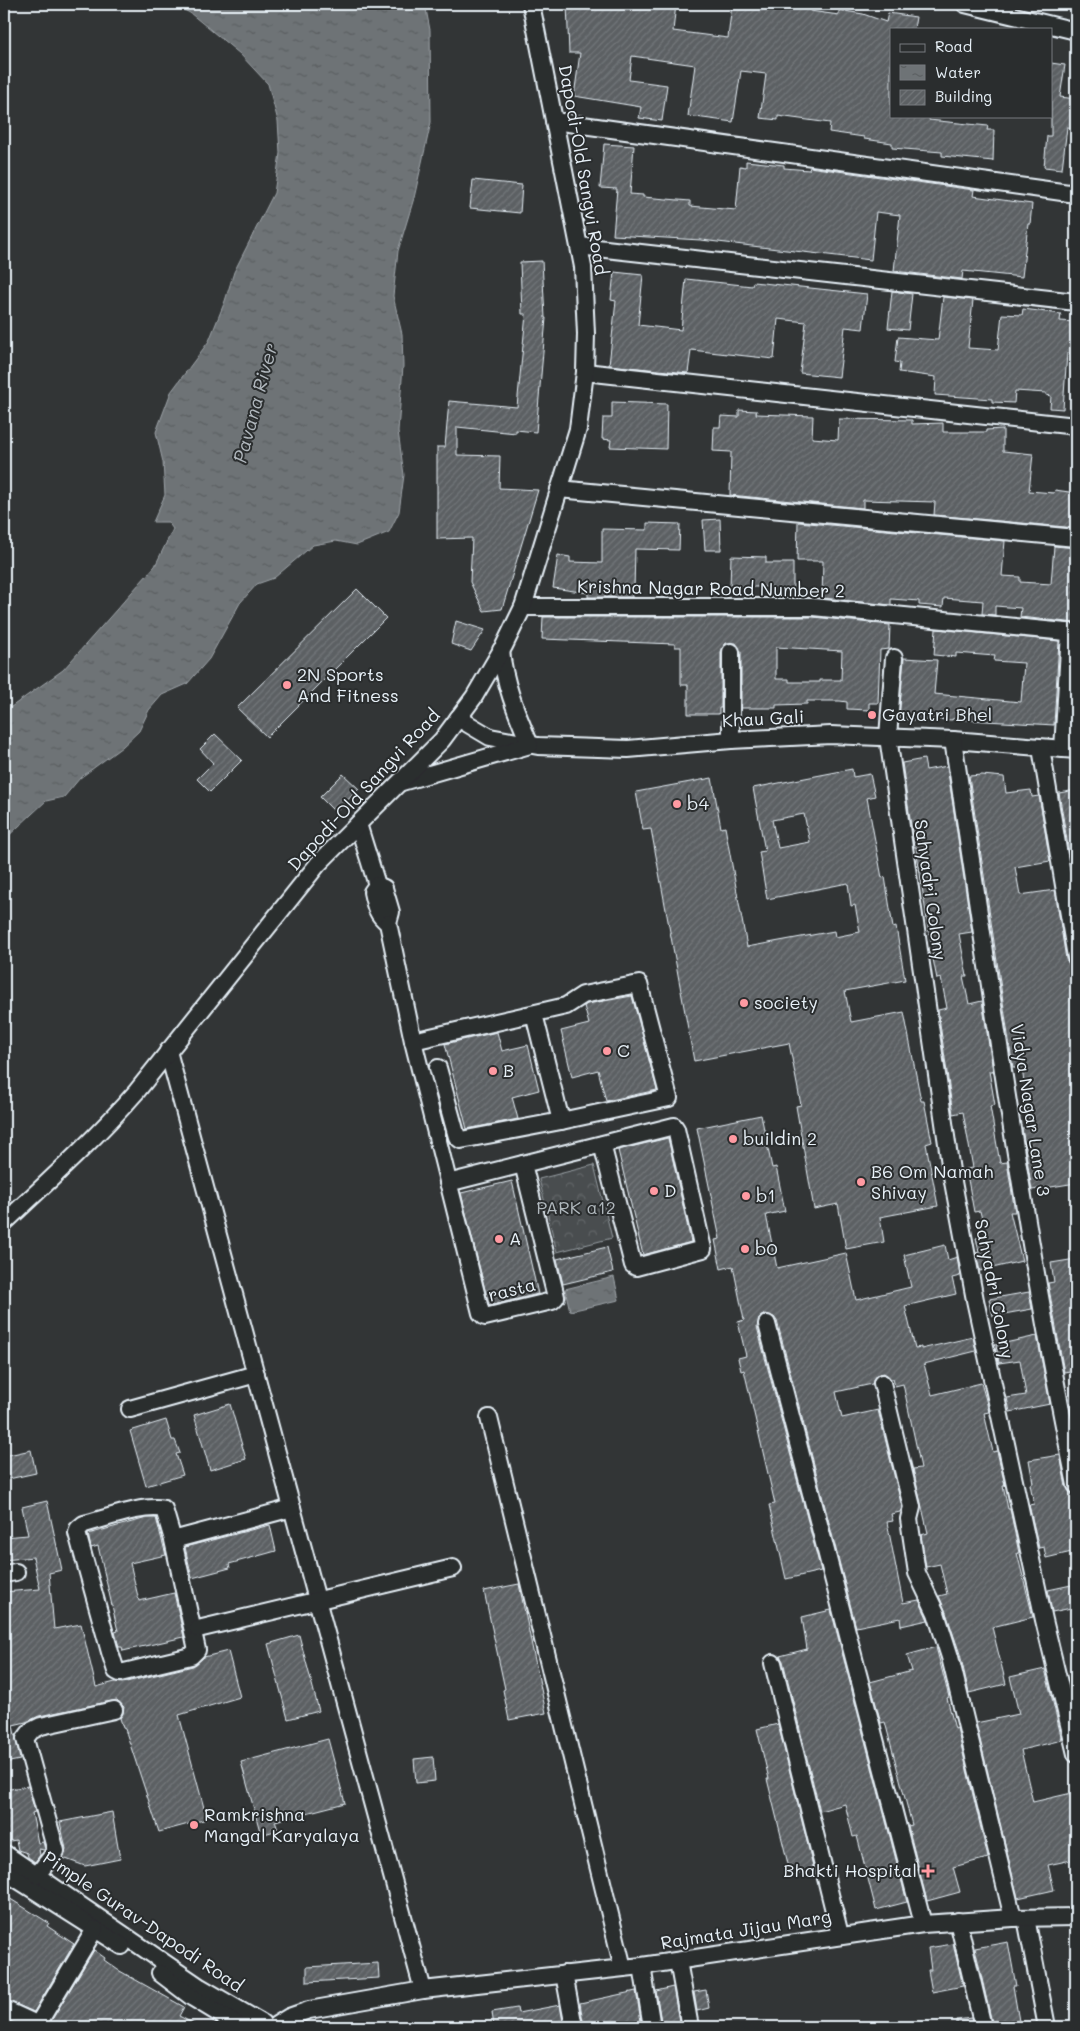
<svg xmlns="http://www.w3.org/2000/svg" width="1080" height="2031" font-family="Mali,sans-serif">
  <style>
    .forest { fill: url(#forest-crowns); stroke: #989fa4 }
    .water { fill: url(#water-ripples); stroke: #9fa5aa }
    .building { fill: url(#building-hatch); stroke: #e8f1f8; fill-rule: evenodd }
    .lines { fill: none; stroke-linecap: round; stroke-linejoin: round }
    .minor-casing { stroke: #e8f1f8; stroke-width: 20 }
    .minor { stroke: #2a2d2e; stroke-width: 16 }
    .poi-dot { fill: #ff9aa2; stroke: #2a2d2e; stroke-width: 2 }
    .labels { text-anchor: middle; stroke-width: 4; stroke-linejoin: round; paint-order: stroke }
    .street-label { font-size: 18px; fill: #e8f1f8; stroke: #2a2d2e }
    .poi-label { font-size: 18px; fill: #e8f1f8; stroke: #2a2d2e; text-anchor: start }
    .park-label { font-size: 18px; fill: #b0b8bd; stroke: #2a2d2e }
    .water-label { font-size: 19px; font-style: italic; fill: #b1b8be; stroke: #2a2d2e }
  </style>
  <defs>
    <pattern id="forest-crowns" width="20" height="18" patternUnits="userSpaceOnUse" patternTransform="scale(1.25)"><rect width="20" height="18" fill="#494d4f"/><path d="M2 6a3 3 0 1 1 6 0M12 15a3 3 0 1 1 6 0" fill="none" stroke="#636769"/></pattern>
    <pattern id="water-ripples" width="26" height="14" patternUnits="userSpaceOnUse" patternTransform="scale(1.25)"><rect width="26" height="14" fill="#6e7376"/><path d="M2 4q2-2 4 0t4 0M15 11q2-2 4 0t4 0" fill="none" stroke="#5a5e60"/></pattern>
    <pattern id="building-hatch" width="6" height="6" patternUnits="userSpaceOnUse" patternTransform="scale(1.25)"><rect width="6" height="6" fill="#5c6063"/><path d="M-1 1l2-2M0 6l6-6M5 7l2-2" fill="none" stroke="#73777a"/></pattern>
  </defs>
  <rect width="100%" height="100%" fill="#323536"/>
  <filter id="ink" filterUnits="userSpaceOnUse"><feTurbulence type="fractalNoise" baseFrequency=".02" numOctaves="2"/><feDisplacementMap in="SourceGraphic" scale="10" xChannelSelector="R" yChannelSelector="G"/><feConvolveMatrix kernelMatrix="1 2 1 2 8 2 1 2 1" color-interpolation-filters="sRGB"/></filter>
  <g filter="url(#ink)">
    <polygon class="forest" points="594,1165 612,1238 557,1252 539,1179"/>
    <g class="water">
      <polygon points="172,4 425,4 430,30 431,122 414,198 398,251 393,296 402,334 403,366 398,431 404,475 399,512 389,532 357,545 336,541 313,545 274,578 257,584 240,603 209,659 187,684 162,695 149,710 139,731 122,747 80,778 64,797 46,801 4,840 4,712 63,670 155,566 173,529 168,522 153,522 165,495 163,462 156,432 171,392 209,341 225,301 234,272 274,193 280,153 278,121 268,84 240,54 190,13"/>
      <polygon points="614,1277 619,1300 570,1311 565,1289"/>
    </g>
    <g class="building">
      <polygon points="567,4 676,4 673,31 728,38 732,4 782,7 782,4 811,4 810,11 839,15 839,10 863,14 886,22 888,13 916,17 914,29 891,29 891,116 930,116 929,120 988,126 987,130 994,130 993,161 942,156 942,152 892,148 892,143 864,139 864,137 829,132 830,123 778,116 778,120 760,118 766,74 741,71 733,122 688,116 695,65 632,56 629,80 667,85 662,121 639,118 641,107 574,96 580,53 569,53"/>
      <polygon points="1051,63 1065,65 1060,97 1076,99 1076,128 1067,127 1062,169 1044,167 1047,136 1051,136"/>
      <polygon points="604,144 634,146 630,194 643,195 643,197 690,201 690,206 736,210 740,166 746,167 746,161 784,165 784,168 809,170 810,167 816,168 974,190 973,196 1032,204 1030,224 1028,224 1022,277 963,271 962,279 894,271 900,215 876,212 871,260 701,240 613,235 617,189 600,188"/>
      <polygon points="473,180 522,185 520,213 470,208"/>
      <polygon points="542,261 545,318 546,318 536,432 516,430 516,433 457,427 457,455 500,456 499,488 538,490 502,609 484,611 470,582 472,538 437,539 437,447 445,447 449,401 517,407 526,314 522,314 520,262"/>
      <polygon points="614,272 643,275 638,325 681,330 686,279 752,286 753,282 867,294 863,329 845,327 839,377 800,373 806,322 778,319 774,359 691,350 688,373 609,365 616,301 611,300"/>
      <polygon points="892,291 912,294 908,330 888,328"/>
      <polygon points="943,297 973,300 968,348 998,350 1002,314 1022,315 1023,309 1039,311 1061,314 1060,321 1076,322 1076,354 1067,353 1063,409 1050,408 1051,396 1046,395 1046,393 1015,391 1014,403 992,402 992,399 935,395 936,377 899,372 900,363 895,362 898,337 938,340"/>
      <polygon points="612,402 667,404 666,449 610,447 611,440 602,439 603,418 612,418"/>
      <polygon points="739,410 757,411 756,414 813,416 812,438 838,440 839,419 912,420 912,424 943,423 943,432 986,432 986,430 1003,429 1003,451 1033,454 1029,491 1054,493 1055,490 1076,493 1076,528 934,515 935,502 863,500 863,508 730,495 731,452 713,451 714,427 720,427 721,416 739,417"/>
      <polygon points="720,519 721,550 705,550 703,520"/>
      <polygon points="798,522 1005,541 1002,576 1020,577 1020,582 1051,584 1054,546 1076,548 1076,623 1020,617 1021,608 995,606 995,615 982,614 983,601 944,598 943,607 919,605 919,601 891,599 891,605 822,598 823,561 797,561"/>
      <polygon points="647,523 680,524 679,550 635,549 634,590 632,590 632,597 588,597 588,593 553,588 558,555 570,557 570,562 602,563 602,529 647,530"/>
      <polygon points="731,556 766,557 766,563 793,563 793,597 771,597 771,587 730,587"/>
      <polygon points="357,589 386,618 267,737 237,708"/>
      <path d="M543,617H813L890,625L889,649L880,650L878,703H869V710L847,709V702L840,701H807V704L776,705V708H741V652L736,643H726L723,647L721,652V708H719V714H688V685H681V647H675V644L542,639ZM776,647L842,651L841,680H820V682H789V679H776Z"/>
      <polygon points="456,621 485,630 471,651 451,644"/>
      <polygon points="936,629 1059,641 1054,725 952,719 952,720 930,719 930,721 899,719 904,658 937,660 934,694 1021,702 1024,663 994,661 995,656 956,653 956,657 934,655"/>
      <polygon points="215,734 242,760 210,792 197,779 213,763 200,749"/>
      <polygon points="924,759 926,770 947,766 972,932 959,934 967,976 963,976 969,1004 982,1001 993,1071 989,1071 995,1105 990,1106 1000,1163 1007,1162 1015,1212 1010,1212 1022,1261 980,1271 976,1253 979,1252 976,1238 986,1236 980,1211 974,1212 966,1169 973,1168 963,1112 953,1114 938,1010 947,1008 941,978 937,979 932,954 934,953 928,927 916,847 914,847 902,763"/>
      <path d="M852,769L853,777L870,774L875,796L867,798L882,878L885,877L893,928L896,927L905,980L845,991L851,1022L904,1012L921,1101H924L932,1142L926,1144L938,1206L880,1217L884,1242L846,1249L838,1204L814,1209L796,1106L801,1105L789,1043L694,1061L651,829L643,830L636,792L712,778L721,828L725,827L747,947L834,931L835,937L860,932L855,905L851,906L848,883L767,899L759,852L765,851L753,788ZM804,814L810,842L778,848L772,820Z"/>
      <polygon points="343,774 359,789 335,812 320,797"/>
      <polygon points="982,775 1004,777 1006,793 1031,790 1032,797 1039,796 1050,861 1015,867 1020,895 1055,890 1066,959 1069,964 1076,967 1076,1111 1073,1112 1076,1131 1076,1183 1032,1190 1022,1128 1030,1126 1022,1068 1013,1068 969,776"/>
      <polygon points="1076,790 1076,857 1070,858 1059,793"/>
      <polygon points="632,996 657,1090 606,1101 598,1070 572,1077 561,1031 589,1024 584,1006 587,1004"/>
      <polygon points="497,1032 502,1051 528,1045 539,1090 512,1097 518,1119 467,1129 445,1044"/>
      <polygon points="761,1115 772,1168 776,1167 785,1211 766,1215 777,1268 846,1253 856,1300 911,1287 904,1255 945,1245 948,1260 957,1257 960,1276 952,1278 956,1294 905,1306 915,1348 921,1347 921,1349 973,1337 976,1351 924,1364 932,1395 981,1383 986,1400 989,1412 984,1413 993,1452 997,1451 1005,1485 1003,1485 1008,1509 1010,1509 1019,1553 1017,1553 1033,1617 992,1627 1006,1684 969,1693 960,1654 945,1610 939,1596 947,1594 940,1564 926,1567 921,1535 928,1533 913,1469 921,1468 903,1384 895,1386 893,1379 891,1379 884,1373 876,1375 872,1384 836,1392 842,1418 878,1410 902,1507 900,1512 891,1514 893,1521 887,1522 903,1603 919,1600 928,1620 901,1626 900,1618 856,1627 777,1321 774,1317 765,1314 760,1317 757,1327 821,1571 786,1579 769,1505 775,1504 744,1370 741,1371 738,1358 746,1356 738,1322 744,1320 733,1266 721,1269 715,1240 720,1239 697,1128"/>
      <polygon points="668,1138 691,1242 643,1255 618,1150"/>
      <polygon points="512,1181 538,1294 489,1306 461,1193"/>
      <polygon points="607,1247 613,1272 563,1284 557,1259"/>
      <polygon points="1076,1259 1076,1370 1064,1372 1048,1283 1054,1282 1051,1263"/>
      <polygon points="1029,1292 1032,1309 993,1316 989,1299"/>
      <polygon points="1037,1336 1050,1404 1010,1412 1007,1398 1026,1395 1020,1360 999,1363 996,1345"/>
      <polygon points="230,1404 246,1459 210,1470 194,1415"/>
      <polygon points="166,1420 172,1440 175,1440 180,1453 176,1454 183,1475 146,1486 130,1431"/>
      <polygon points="31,1450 36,1473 4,1480 4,1456"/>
      <polygon points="1060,1455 1066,1487 1076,1500 1076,1551 1046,1558 1044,1547 1039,1548 1029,1505 1034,1504 1030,1484 1033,1483 1029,1460"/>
      <polygon points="47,1501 62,1570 49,1573 54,1629 81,1624 96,1687 115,1682 122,1683 193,1666 204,1657 228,1651 240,1697 179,1715 207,1819 159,1832 125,1729 123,1728 120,1718 123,1713 124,1707 117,1700 39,1716 26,1722 13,1725 20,1760 4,1763 4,1690 8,1689 4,1667 4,1592 40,1589 33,1557 4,1560 4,1537 28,1535 22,1507"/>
      <polygon points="147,1518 156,1518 166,1555 130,1563 139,1601 174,1593 184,1637 123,1651 122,1647 119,1647 115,1632 118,1631 98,1546 91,1548 88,1534"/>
      <polygon points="270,1525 276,1551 229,1564 230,1568 192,1578 185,1547"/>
      <polygon points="519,1584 546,1713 509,1720 503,1690 505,1689 484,1591"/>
      <polygon points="1076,1584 1076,1607 1052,1612 1048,1590"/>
      <polygon points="831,1610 907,1902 876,1910 857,1836 853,1837 845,1804 820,1811 783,1661 780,1656 807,1649 802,1617"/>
      <polygon points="299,1635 319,1711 288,1719 268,1644"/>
      <polygon points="936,1647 949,1697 947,1698 955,1729 957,1728 988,1858 953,1867 960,1892 927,1901 908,1826 912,1825 885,1722 881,1723 870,1682 912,1671 907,1655"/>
      <polygon points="1045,1669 1062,1740 1021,1750 1033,1802 1076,1792 1076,1859 1048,1865 1054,1890 1018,1898 976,1723 1019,1714 1010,1677"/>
      <polygon points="778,1724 814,1870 791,1876 767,1779 769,1779 757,1729"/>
      <polygon points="328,1739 345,1803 275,1821 278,1830 261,1835 241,1762"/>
      <polygon points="433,1757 435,1781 416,1783 414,1759"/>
      <polygon points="28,1786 35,1812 32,1813 38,1843 43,1842 45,1849 44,1850 39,1849 40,1855 35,1862 28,1857 27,1853 18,1850 16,1840 5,1842 4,1835 4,1790"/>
      <polygon points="112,1812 120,1859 85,1866 63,1858 66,1849 60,1822"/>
      <polygon points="4,1895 49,1923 47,1926 74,1944 34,2012 4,1999 7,1994 4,1984"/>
      <polygon points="1008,1942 1016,1986 1013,1986 1020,2027 993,2027 975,1948"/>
      <polygon points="953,1944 963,1986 932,1992 928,1970 931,1970 928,1948"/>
      <polygon points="94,1950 105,1958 104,1960 118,1970 184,2007 179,2016 200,2027 53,2027 51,2021"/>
      <polygon points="378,1963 379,1978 307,1982 307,1967"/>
      <polygon points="673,1987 680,2027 662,2027 656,1991"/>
      <polygon points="706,1990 709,2008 697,2011 694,1992"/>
      <polygon points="636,1991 642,2027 584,2027 580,2003"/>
      <polygon points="560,2005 564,2027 494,2027 492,2012 517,2008 518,2013"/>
      <polygon points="971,2018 973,2027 957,2027 957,2020"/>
    </g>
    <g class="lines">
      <g class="minor-casing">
        <g id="minor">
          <polyline points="965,4 1076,31"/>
          <polyline points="554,121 1076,194"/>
          <polyline points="579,246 1076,302"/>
          <polyline points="585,372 1076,426"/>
          <polyline points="559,489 1076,538"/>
          <polyline points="523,607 813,607 1076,633"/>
          <polyline points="731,652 731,740"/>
          <polyline points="894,658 888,737 951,1171 975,1300 1044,1620 1076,1754"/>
          <polyline points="458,718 490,737 538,746 628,749 731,740 831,735 953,740 1076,750"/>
          <path d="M953,740C991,989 1025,1239 1076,1485"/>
          <polyline points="1041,748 1076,957"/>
          <polyline points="1063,749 1070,632"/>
          <path d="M402,782L530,745C517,714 504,684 501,650"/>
          <polyline points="358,824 377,885"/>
          <path d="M377,885L384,888L391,912L388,923C377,915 375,906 372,892Z"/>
          <polyline points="388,923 413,1041 566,1006 583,995 639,984 669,1098 561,1121 534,1014"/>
          <polyline points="413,1041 481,1313 485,1317 552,1301 556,1297 523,1164 674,1126 676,1129 703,1249 636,1267 633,1265 602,1144"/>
          <polyline points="168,1051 423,1990"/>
          <polyline points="438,1068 457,1137 461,1140 561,1121"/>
          <polyline points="448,1183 523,1164"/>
          <path d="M4,1223C50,1180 96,1138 137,1091L318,864L442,740L474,697L504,646L523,607L578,429L585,372L586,334L583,267L531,4"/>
          <polyline points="767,1324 923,1924"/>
          <polyline points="882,1383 912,1507 909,1519 917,1573 936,1613 950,1657 1013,1918"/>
          <polyline points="130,1409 256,1374"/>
          <polyline points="489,1418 623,1968"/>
          <path d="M173,1540L197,1650L191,1656L120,1673L116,1671L110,1652L77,1533L78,1529L84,1524C105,1519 143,1504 164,1509L173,1540L292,1508"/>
          <polyline points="4,1574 16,1572"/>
          <polyline points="198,1629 453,1568"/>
          <polyline points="773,1663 840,1935"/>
          <polyline points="4,1853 200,1987 262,2023"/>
          <polyline points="4,1871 122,1946"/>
          <polyline points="37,1875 56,1851 25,1739 31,1731 41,1726 114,1710"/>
          <polyline points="1026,1918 1047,2027"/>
          <polyline points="958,1921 983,2027"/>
          <polyline points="678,1961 690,2027"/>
          <polyline points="642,1966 652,2027"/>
          <polyline points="160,1973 193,1998 241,2027"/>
          <polyline points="564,1974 574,2027"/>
          <polyline points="4,2009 43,2027"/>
          <polyline points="38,2024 95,1929"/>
          <polyline points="276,2025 289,2017 309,2010 423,1990 642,1966 923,1924 1013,1918 1076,1917"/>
        </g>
      </g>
      <use href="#minor" class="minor"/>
    </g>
  </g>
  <g class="poi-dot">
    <circle cx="287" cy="685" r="5"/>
    <circle cx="872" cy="715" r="5"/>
    <circle cx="677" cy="804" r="5"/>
    <circle cx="744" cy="1003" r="5"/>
    <circle cx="607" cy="1051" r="5"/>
    <circle cx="493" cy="1071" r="5"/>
    <circle cx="733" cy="1139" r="5"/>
    <circle cx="861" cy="1182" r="5"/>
    <circle cx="654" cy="1191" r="5"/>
    <circle cx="746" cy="1196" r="5"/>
    <circle cx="499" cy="1239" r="5"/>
    <circle cx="745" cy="1249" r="5"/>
    <circle cx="194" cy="1825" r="5"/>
    <path d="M925.5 1863.5h5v5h5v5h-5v5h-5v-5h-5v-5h5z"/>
  </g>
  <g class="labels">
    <g class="street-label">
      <text transform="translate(583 170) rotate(80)" y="6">Dapodi-Old Sangvi Road</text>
      <text transform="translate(711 589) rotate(1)" y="6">Krishna Nagar Road Number 2</text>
      <text transform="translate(763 719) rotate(-3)" y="6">Khau Gali</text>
      <text transform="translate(364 790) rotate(-47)" y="6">Dapodi-Old Sangvi Road</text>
      <text transform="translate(930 890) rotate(82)" y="6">Sahyadri Colony</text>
      <text transform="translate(1030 1110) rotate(81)" y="6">Vidya Nagar Lane 3</text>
      <text transform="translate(994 1289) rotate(79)" y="6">Sahyadri Colony</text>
      <text transform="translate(512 1290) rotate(-14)" y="6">rasta</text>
      <text transform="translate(143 1922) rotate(34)" y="6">Pimple Gurav-Dapodi Road</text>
      <text transform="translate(746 1930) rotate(-9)" y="6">Rajmata Jijau Marg</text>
    </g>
    <g class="poi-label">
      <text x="297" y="681">2N Sports<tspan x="297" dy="21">And Fitness</tspan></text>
      <text x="882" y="721">Gayatri Bhel</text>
      <text x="687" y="810">b4</text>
      <text x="754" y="1009">society</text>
      <text x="617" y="1057">C</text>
      <text x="503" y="1077">B</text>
      <text x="743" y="1145">buildin 2</text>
      <text x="871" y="1178">B6 Om Namah<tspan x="871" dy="21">Shivay</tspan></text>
      <text x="664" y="1197">D</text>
      <text x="756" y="1202">b1</text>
      <text x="509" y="1245">A</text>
      <text x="755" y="1255">b0</text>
      <text x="204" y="1821">Ramkrishna<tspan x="204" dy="21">Mangal Karyalaya</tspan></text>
      <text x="917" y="1877" text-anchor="end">Bhakti Hospital</text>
    </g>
    <g class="park-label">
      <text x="576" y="1214">PARK a12</text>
    </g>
    <g class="water-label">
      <text transform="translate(255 403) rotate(-75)" y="7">Pavana River</text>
    </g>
  </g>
  <rect width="1080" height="2031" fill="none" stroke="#2a2d2e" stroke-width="20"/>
  <rect x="10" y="10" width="1060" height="2011" fill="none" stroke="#e8f1f8" stroke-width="2" filter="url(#ink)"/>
  <rect x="890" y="28" width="162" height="90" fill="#2a2d2e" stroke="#767b7f"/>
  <rect x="900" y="44" width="25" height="8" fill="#2a2d2e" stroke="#767b7f"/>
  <text x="935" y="52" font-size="15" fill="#e8f1f8">Road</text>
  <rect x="900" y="65" width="25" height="15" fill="url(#water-ripples)" stroke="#767b7f"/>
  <text x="935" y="78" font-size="15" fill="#e8f1f8">Water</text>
  <rect x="900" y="90" width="25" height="15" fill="url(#building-hatch)" stroke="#767b7f"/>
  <text x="935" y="102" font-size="15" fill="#e8f1f8">Building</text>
</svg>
